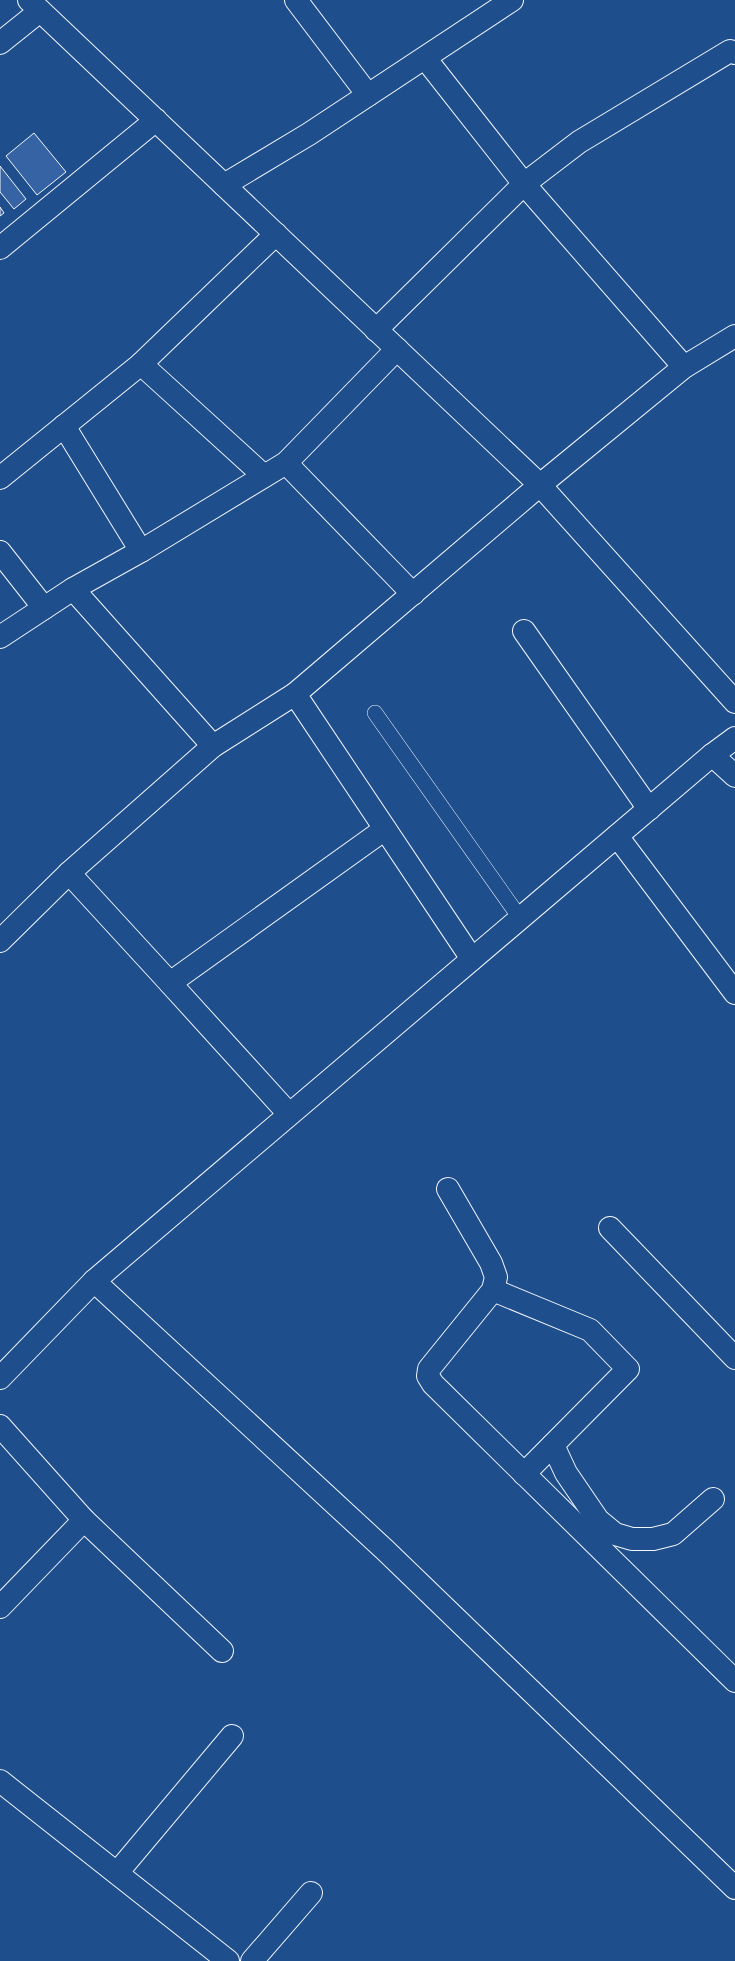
<svg xmlns="http://www.w3.org/2000/svg" width="735" height="1961" font-family="Montserrat,sans-serif">
  <style>
    .building { fill: #3563a3; stroke: #f2f6ff }
    .lines { fill: none; stroke-linecap: round; stroke-linejoin: round }
    .lane-casing { stroke: #f2f6ff; stroke-width: 16 }
    .street-casing { stroke: #f2f6ff; stroke-width: 24 }
    .secondary-casing { stroke: #f2f6ff; stroke-width: 24 }
    .lane { stroke: #1f4e8c; stroke-width: 15 }
    .street { stroke: #1f4e8c; stroke-width: 22 }
    .secondary { stroke: #1f4e8c; stroke-width: 22 }
  </style>
  <rect width="100%" height="100%" fill="#1f4e8c"/>
  <g class="building">
    <polygon points="34,133 66,172 37,195 6,156"/>
    <polygon points="0,166 26,199 14,209 0,192"/>
    <polygon points="0,207 4,213 0,216"/>
  </g>
  <g class="lines">
    <g class="lane-casing">
      <polyline id="lane" points="375,713 520,918"/>
    </g>
    <g class="street-casing">
      <g id="street">
        <polyline points="296,0 368,95"/>
        <polyline points="0,43 40,11"/>
        <polyline points="425,58 524,184 579,142 730,51 735,53"/>
        <polyline points="224,185 540,485 735,702"/>
        <polyline points="0,248 156,120"/>
        <polyline points="376,330 524,184 684,367"/>
        <polyline points="141,364 264,476"/>
        <polyline points="64,426 141,551"/>
        <polyline points="286,463 413,594"/>
        <polyline points="0,478 141,364 276,234"/>
        <polyline points="0,552 44,608"/>
        <polyline points="73,589 213,746"/>
        <polyline points="524,631 649,809"/>
        <polyline points="0,637 73,589 141,551 286,463 397,349"/>
        <polyline points="295,694 472,959"/>
        <polyline points="712,755 735,776"/>
        <polyline points="617,836 735,993"/>
        <polyline points="69,873 170,983"/>
        <polyline points="0,941 69,873 213,746 295,694 540,485 684,367 735,336"/>
        <polyline points="289,1114 170,983 385,829"/>
        <polyline points="448,1189 491,1263 496,1277 493,1290 429,1369 428,1376 433,1384 735,1681"/>
        <polyline points="610,1228 735,1358"/>
        <polyline points="94,1281 385,1550 735,1888"/>
        <polyline points="493,1290 590,1330 628,1369 524,1474"/>
        <polyline points="0,1378 94,1281 712,755 735,738"/>
        <polyline points="0,1426 84,1520"/>
        <polyline points="553,1445 566,1473 598,1520 615,1534 632,1539 653,1539 673,1534 713,1499"/>
        <polyline points="0,1607 84,1520 222,1651"/>
        <polyline points="0,1781 228,1961"/>
        <polyline points="117,1873 232,1736"/>
        <polyline points="252,1961 311,1893"/>
      </g>
    </g>
    <g class="secondary-casing">
      <polyline id="secondary" points="29,0 224,185 309,134 512,0"/>
    </g>
    <use href="#lane" class="lane"/>
    <use href="#street" class="street"/>
    <use href="#secondary" class="secondary"/>
  </g>
</svg>
